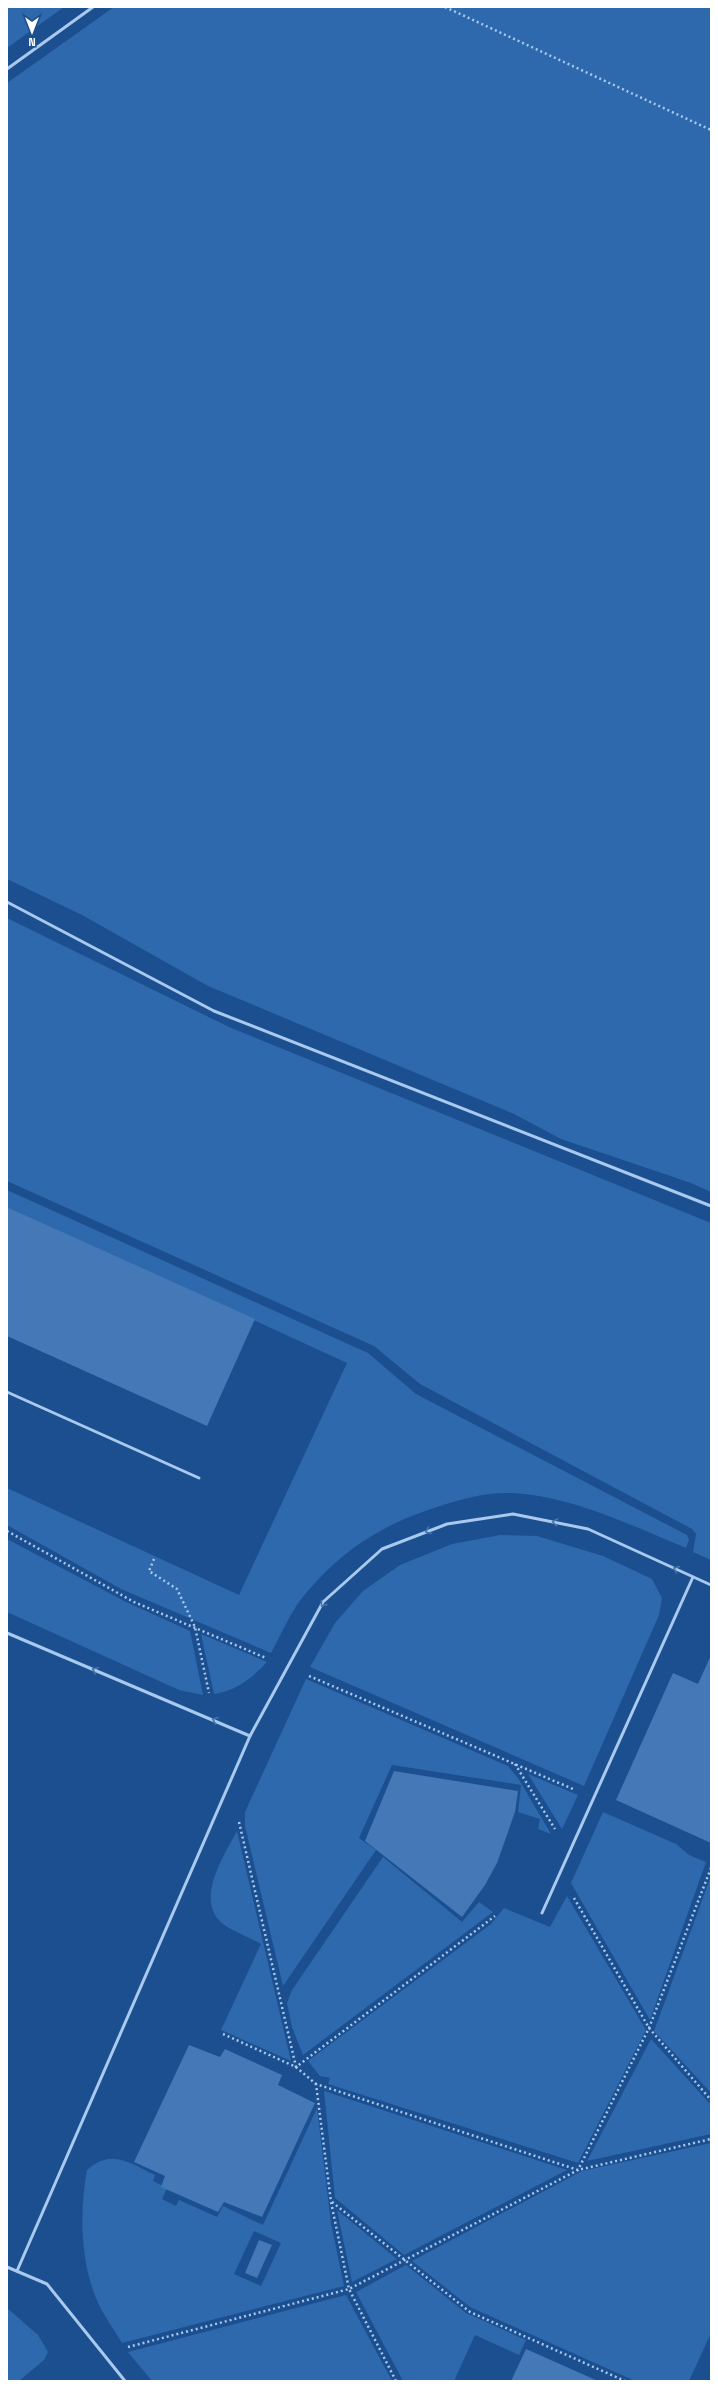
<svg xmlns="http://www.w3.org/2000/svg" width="718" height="2388" font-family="'Space Grotesk',sans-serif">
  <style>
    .green { fill: #2e69ad; fill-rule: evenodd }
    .building { fill: #4478b7 }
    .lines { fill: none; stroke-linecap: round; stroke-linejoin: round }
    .path { stroke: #a9c9ee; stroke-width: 2.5; stroke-dasharray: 2 3; stroke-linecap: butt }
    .service { stroke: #a9c9ee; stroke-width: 3 }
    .oneway { stroke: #4674ac }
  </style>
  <rect width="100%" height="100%" fill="#1b4f8f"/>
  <g class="green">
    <polygon points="7,7 64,7 7,48"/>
    <polygon points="114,7 711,7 711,1192 691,1183 561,1139 514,1114 208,986 82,915 7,879 7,83"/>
    <polygon points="7,918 229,1027 711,1223 711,1560 693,1552 696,1534 692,1529 420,1384 374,1346 7,1181"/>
    <path d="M7,1190L368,1353L416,1394L687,1535L689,1540L686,1548C633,1526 569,1495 511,1493C489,1492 464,1498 443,1505C384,1523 342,1549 302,1598C290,1613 281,1635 271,1653L121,1589L7,1525V1488L239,1595L347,1363L7,1207Z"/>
    <polygon points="500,1535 537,1536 603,1556 652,1579 662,1598 659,1615 584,1786 310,1667 335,1623 363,1591 400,1565 452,1544"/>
    <polygon points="7,1539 126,1602 190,1631 203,1695 179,1690 7,1612"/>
    <path d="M201,1634L267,1662C251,1679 237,1690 214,1694Z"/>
    <polygon points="306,1679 508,1766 518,1778 551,1834 538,1829 540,1819 518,1812 521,1785 392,1765 359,1838 376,1850 283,1986 245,1826 245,1812"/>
    <polygon points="528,1774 578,1795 562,1829"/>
    <polygon points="603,1812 676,1844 689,1855 706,1862 650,2020 571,1883"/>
    <path d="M237,1831L291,2061L221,2030L261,1944C249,1937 234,1932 223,1924C194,1901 224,1855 237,1831Z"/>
    <polygon points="383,1857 462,1922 479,1902 493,1912 303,2055 292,2027 287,2003 292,1990"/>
    <polygon points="711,1876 711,2093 654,2031"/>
    <polygon points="567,1896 646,2030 578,2163 328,2084 330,2078 320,2076 308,2061 491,1924 504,1908 550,1927"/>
    <polygon points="651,2039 711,2105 711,2134 587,2161"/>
    <polygon points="324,2091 567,2170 404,2255 335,2198"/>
    <path d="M317,2108L331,2223L344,2286L122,2343C115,2331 107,2320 101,2309C80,2268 79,2214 87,2170C112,2148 129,2163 155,2175L153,2181L167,2188L162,2199L176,2206L179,2200L217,2217L223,2206L263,2225ZM254,2231L281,2243L261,2286L234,2274Z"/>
    <polygon points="711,2143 711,2333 689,2381 635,2381 470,2307 412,2261 582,2171"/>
    <polygon points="337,2210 397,2259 352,2282"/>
    <polygon points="406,2265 466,2313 526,2340 519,2355 475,2335 454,2381 403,2381 356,2292"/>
    <polygon points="346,2295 392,2381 152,2381 128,2352"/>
    <polygon points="7,2308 38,2335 48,2352 44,2360 19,2381 7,2381"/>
  </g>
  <g class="building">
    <polygon points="7,1207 255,1319 207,1426 7,1336"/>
    <polygon points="711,1655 711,1843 616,1800 673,1673 698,1684"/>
    <polygon points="394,1771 518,1791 515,1812 497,1863 485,1885 462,1917 365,1841"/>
    <polygon points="189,2045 220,2057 225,2049 282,2075 278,2085 315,2103 262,2217 224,2202 218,2212 161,2187 165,2176 134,2162"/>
    <polygon points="259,2240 272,2245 257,2278 245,2273"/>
    <polygon points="526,2349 598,2381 511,2381"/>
  </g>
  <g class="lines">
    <g class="path">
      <polyline points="445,7 711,130"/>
      <polyline points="7,1531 134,1602 266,1658"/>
      <polyline points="154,1559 149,1571 177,1589 195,1627 209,1693"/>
      <polyline points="309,1676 573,1789"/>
      <polyline points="515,1764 555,1829"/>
      <polyline points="239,1822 296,2067 495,1916"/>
      <polyline points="574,1898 649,2028 711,2100"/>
      <polyline points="223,2034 296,2067 316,2084"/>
      <polyline points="332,2202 470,2312 625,2381"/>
      <polyline points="128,2347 349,2289 578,2170 649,2028 711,1868"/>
      <polyline points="396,2381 349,2289 331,2202 316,2084 578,2170 711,2139"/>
    </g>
    <g class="service">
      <polyline points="7,69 93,7"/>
      <polyline points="7,902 214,1011 711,1206"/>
      <polyline points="7,1392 199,1478"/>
      <polyline points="7,1633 250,1736"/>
      <polyline points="542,1913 693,1577"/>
      <polyline points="7,2267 47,2284 125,2381"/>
      <polyline points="17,2271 250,1736 323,1602 382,1549 447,1524 513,1514 588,1529 711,1585"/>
    </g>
  </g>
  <defs><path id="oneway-chevron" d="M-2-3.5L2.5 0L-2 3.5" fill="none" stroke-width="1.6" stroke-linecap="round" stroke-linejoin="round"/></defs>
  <g class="oneway">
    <use href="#oneway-chevron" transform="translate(555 1522) rotate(-169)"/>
    <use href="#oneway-chevron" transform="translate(428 1531) rotate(158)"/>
    <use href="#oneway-chevron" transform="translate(676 1569) rotate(-156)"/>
    <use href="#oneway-chevron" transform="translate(323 1604) rotate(126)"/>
    <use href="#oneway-chevron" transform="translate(95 1670) rotate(-157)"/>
    <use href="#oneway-chevron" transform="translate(215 1720) rotate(-157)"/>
  </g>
  <rect width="718" height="2388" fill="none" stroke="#ffffff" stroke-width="16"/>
  <g transform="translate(32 32) rotate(180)" stroke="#1b4f8f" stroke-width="3" paint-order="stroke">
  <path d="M0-3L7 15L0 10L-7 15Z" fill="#ffffff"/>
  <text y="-6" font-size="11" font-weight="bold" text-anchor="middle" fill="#ffffff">N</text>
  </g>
</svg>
